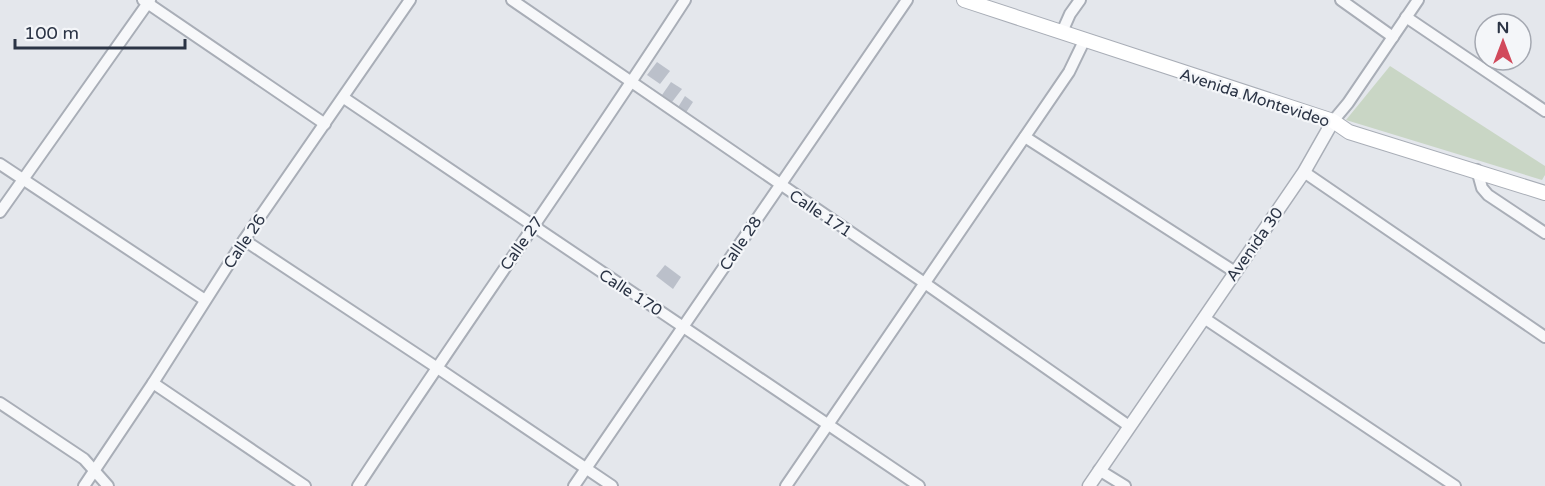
<svg xmlns="http://www.w3.org/2000/svg" width="1545" height="486" font-family="'Varela Round',sans-serif">
  <style>
    .green { fill: #c9d6c5 }
    .building { fill: #bbc0ca }
    .lines { fill: none; stroke-linecap: round; stroke-linejoin: round }
    .minor-casing { stroke: #a9aeb7; stroke-width: 14 }
    .tertiary-casing { stroke: #a9aeb7; stroke-width: 15 }
    .secondary-casing { stroke: #a9aeb7; stroke-width: 16 }
    .minor { stroke: #f7f8fa; stroke-width: 10 }
    .tertiary { stroke: #f7f8fa; stroke-width: 12 }
    .secondary { stroke: #fff; stroke-width: 14 }
    .labels { text-anchor: middle; stroke-width: 4.5; stroke-linejoin: round; paint-order: stroke }
    .street-label { font-size: 16px; fill: #2b3445; stroke: #f4f6f9 }
  </style>
  <rect width="100%" height="100%" fill="#e4e7ec"/>
  <polygon class="green" points="1390,66 1545,166 1545,175 1542,180 1346,120"/>
  <g class="building">
    <polygon points="657,62 670,71 660,84 647,75"/>
    <polygon points="671,82 682,89 672,102 662,95"/>
    <polygon points="685,96 693,102 685,114 677,109"/>
    <polygon points="665,265 681,277 673,289 656,276"/>
  </g>
  <g class="lines">
    <g class="minor-casing">
      <g id="minor">
        <polyline points="143,0 325,124"/>
        <polyline points="512,0 926,284 1129,426"/>
        <polyline points="1341,0 1393,37"/>
        <polyline points="1406,17 1545,111"/>
        <polyline points="1062,32 1070,14 1080,0"/>
        <polyline points="344,98 919,486"/>
        <polyline points="1333,121 1348,103 1418,0"/>
        <polyline points="1025,137 1235,272"/>
        <polyline points="0,164 205,300"/>
        <polyline points="1477,170 1482,188 1488,195 1545,233"/>
        <polyline points="1304,172 1545,337"/>
        <polyline points="0,212 150,0"/>
        <polyline points="244,240 436,367 612,486"/>
        <polyline points="1204,318 1455,486"/>
        <polyline points="153,383 305,486"/>
        <polyline points="0,403 84,459 108,486"/>
        <polyline points="1099,470 1125,486"/>
        <polyline points="84,486 153,383 244,240 410,0"/>
        <path d="M358,486C465,323 579,164 685,0"/>
        <polyline points="574,486 907,0"/>
        <polyline points="786,486 1069,72 1084,41"/>
      </g>
    </g>
    <g class="tertiary-casing">
      <polyline id="tertiary" points="1089,486 1304,172 1333,121"/>
    </g>
    <g class="secondary-casing">
      <polyline id="secondary" points="964,0 1333,121 1349,132 1545,193"/>
    </g>
    <use href="#minor" class="minor"/>
    <use href="#tertiary" class="tertiary"/>
    <use href="#secondary" class="secondary"/>
  </g>
  <g class="labels">
    <g class="street-label">
      <text transform="translate(1255 97) rotate(18)" y="6">Avenida Montevideo</text>
      <text transform="translate(821 213) rotate(34)" y="6">Calle 171</text>
      <text transform="translate(244 241) rotate(-56)" y="6">Calle 26</text>
      <text transform="translate(521 243) rotate(-55)" y="6">Calle 27</text>
      <text transform="translate(740 243) rotate(-56)" y="6">Calle 28</text>
      <text transform="translate(1254 244) rotate(-55)" y="6">Avenida 30</text>
      <text transform="translate(631 292) rotate(33)" y="6">Calle 170</text>
    </g>
  </g>
  <g transform="translate(1503 42)"><circle r="28" fill="#f4f6f9" stroke="#a4a8b1" stroke-width="1.5"/>
  <path d="M0-4.5L10 22L0 15L-10 22Z" fill="#d1495b"/>
  <text y="-9" font-size="16" font-weight="bold" text-anchor="middle" fill="#2b3445">N</text>
  </g>
  <path d="M15 39v9h170v-9" fill="none" stroke="#2b3445" stroke-width="3"/>
  <text x="24" y="39" font-size="18" fill="#2b3445" stroke="#f4f6f9" stroke-width="4.5" paint-order="stroke">100 m</text>
</svg>
